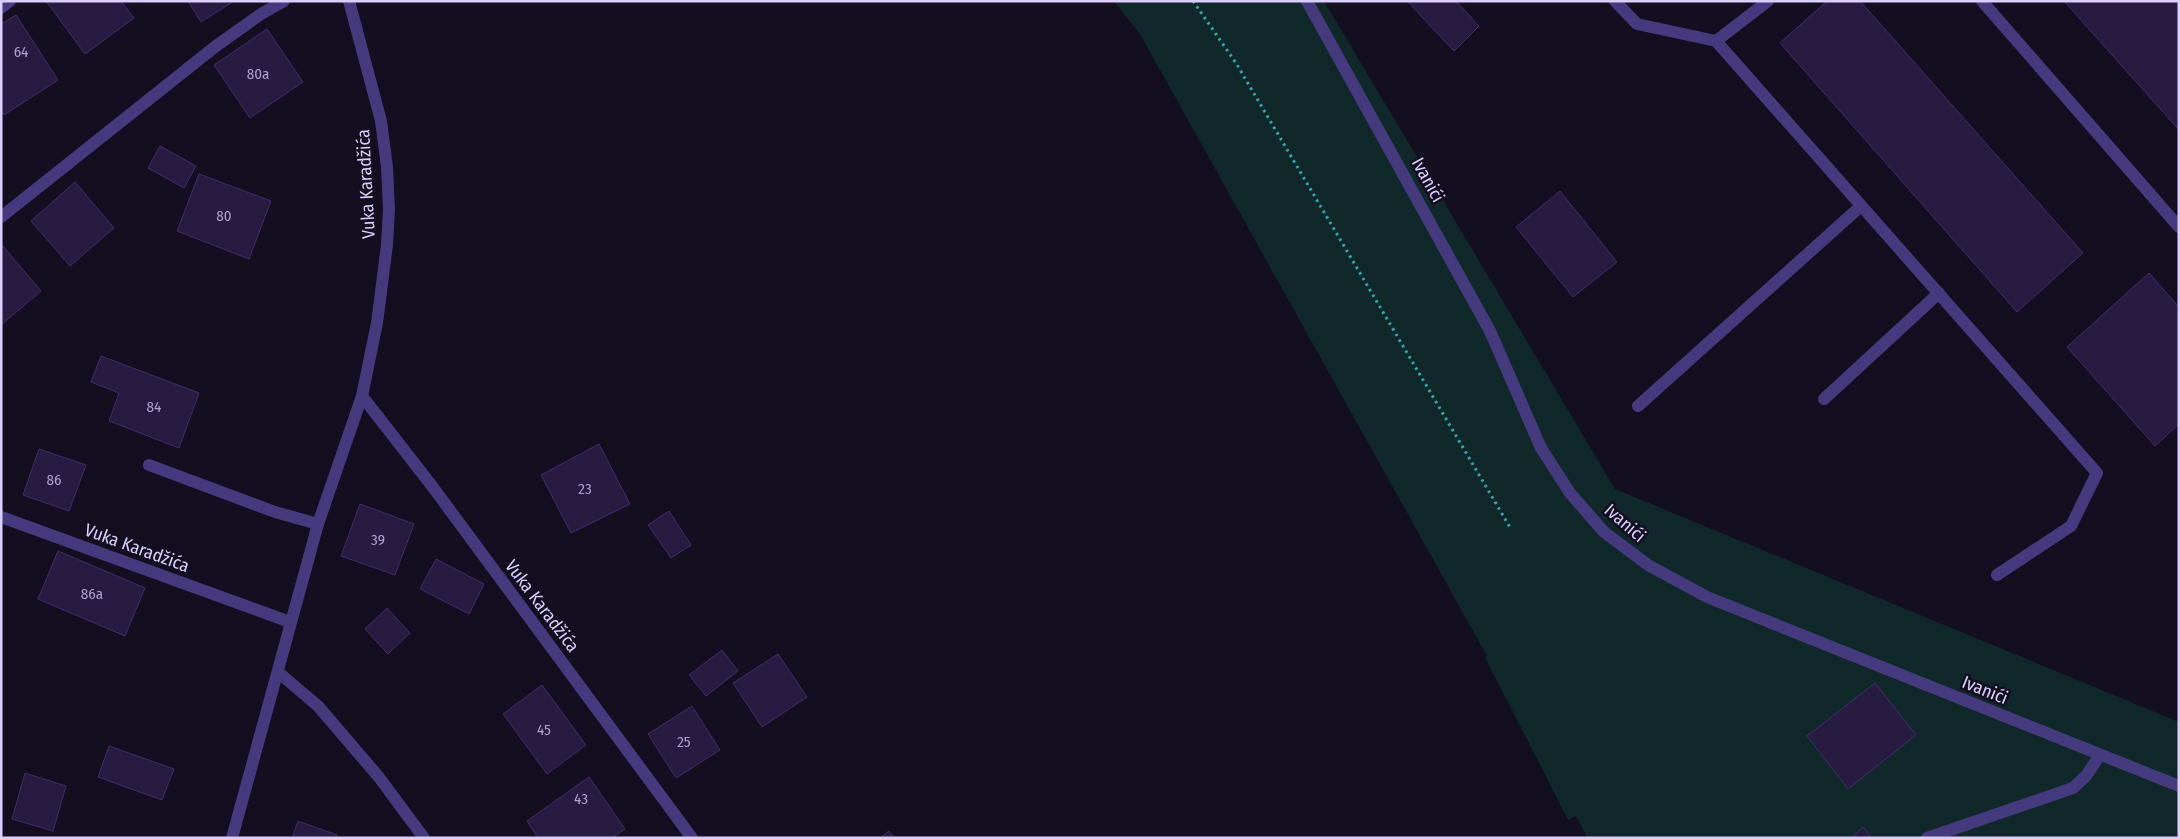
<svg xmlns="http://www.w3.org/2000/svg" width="2180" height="839" font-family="'Fira Sans Condensed',sans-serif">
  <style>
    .green { fill: #11282a }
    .building { fill: #271b41; stroke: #412d6c }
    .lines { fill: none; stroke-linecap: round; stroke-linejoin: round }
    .path { stroke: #32a7ae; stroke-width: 3; stroke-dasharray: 2.5 4; stroke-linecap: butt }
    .service { stroke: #453a7e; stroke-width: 12 }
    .minor { stroke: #453a7e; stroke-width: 12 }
    .tertiary { stroke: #453a7e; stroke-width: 12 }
    .labels { text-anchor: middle; stroke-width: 5; stroke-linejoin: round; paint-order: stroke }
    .number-label { font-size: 15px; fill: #ada2ce }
    .street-label { font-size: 18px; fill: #dacffd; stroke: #130e20 }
  </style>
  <rect width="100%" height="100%" fill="#130e20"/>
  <polygon class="green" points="1114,1 1324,1 1615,489 2179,722 2179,838 1588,838 1576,816 1568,820 1485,657 1487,656 1140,34"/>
  <g class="building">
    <polygon points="46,1 121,1 134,18 85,54"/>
    <polygon points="188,1 234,1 201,22"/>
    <polygon points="1407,1 1456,1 1479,26 1454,51"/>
    <polygon points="1827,1 1860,1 2083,253 2017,312 1780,43"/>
    <polygon points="2064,1 2179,1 2179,130"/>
    <polygon points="16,15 58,80 4,115 1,111 1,24"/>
    <polygon points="267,29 303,82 250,118 214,65"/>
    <polygon points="160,146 196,166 184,188 148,168"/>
    <polygon points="199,174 271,201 249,259 177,231"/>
    <polygon points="75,182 114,228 70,266 31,221"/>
    <polygon points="1560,191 1617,262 1573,297 1516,227"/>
    <polygon points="2,245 41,291 1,325 1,246"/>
    <polygon points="2149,273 2179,307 2179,424 2155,446 2067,347"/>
    <polygon points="101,356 199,393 179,448 109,421 119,393 91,382"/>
    <polygon points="599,444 630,504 571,533 541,475"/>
    <polygon points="39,449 86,465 69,511 23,495"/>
    <polygon points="360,504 414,524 395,575 341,556"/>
    <polygon points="669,511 691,545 671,558 648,525"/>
    <polygon points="58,551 145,588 125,636 38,599"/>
    <polygon points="436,559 484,584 469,614 420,589"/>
    <polygon points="387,608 410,633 388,654 365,629"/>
    <polygon points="722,650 738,671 706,696 689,675"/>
    <polygon points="778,654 807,697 762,727 733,683"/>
    <polygon points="1875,683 1916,735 1848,789 1807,736"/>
    <polygon points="542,685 586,745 547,774 503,714"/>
    <polygon points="692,706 720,750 676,778 648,734"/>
    <polygon points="109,746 174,769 162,800 98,777"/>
    <polygon points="25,773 66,786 53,831 12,819"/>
    <polygon points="589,777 625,829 612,838 538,838 527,821"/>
    <polygon points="298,821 337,835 336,838 292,838"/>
    <polygon points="1863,827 1872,838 1851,838"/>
    <polygon points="889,831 894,838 880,838"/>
  </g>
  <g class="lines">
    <polyline class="path" points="1193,1 1236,63 1511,529"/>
    <g class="service">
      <polyline points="1615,1 1637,24 1716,41 1768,1"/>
      <polyline points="1982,1 2179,227"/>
      <polyline points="1716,41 2097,473 2071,526 1997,575"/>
      <polyline points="1824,399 1939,293"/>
      <polyline points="1638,406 1861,206"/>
      <polyline points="149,465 275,512 318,524"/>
    </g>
    <g class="minor">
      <polyline points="1307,1 1490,331 1541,448 1570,493 1604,532 1648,565 1707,597 2179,786"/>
      <polyline points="1,8 10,1"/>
      <polyline points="1,217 216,46 261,14 284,1"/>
      <polyline points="362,396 432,486 692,838"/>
      <polyline points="1,517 290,622"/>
      <polyline points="278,672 318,706 378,776 424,838"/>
      <polyline points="1927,838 2073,788 2086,776 2100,755"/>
    </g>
    <polyline class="tertiary" points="232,838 318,524 362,396 377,323 387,245 389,209 387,167 381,121 349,1"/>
  </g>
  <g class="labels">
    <g class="number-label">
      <text x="21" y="57">64</text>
      <text x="258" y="79">80a</text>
      <text x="224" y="221">80</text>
      <text x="154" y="412">84</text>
      <text x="54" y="485">86</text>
      <text x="585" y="494">23</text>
      <text x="378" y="545">39</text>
      <text x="92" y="599">86a</text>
      <text x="544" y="735">45</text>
      <text x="684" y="747">25</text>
      <text x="581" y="804">43</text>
    </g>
    <g class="street-label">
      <text transform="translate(1428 180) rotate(61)" y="6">Ivanići</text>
      <text transform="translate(366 184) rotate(-93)" y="6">Vuka Karadžića</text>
      <text transform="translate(1625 523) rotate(41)" y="6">Ivanići</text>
      <text transform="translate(137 548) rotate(20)" y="6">Vuka Karadžića</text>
      <text transform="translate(542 606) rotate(53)" y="6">Vuka Karadžića</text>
      <text transform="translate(1985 690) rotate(22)" y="6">Ivanići</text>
    </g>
  </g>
  <rect width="2180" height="839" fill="none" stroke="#dacffd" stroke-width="5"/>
</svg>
